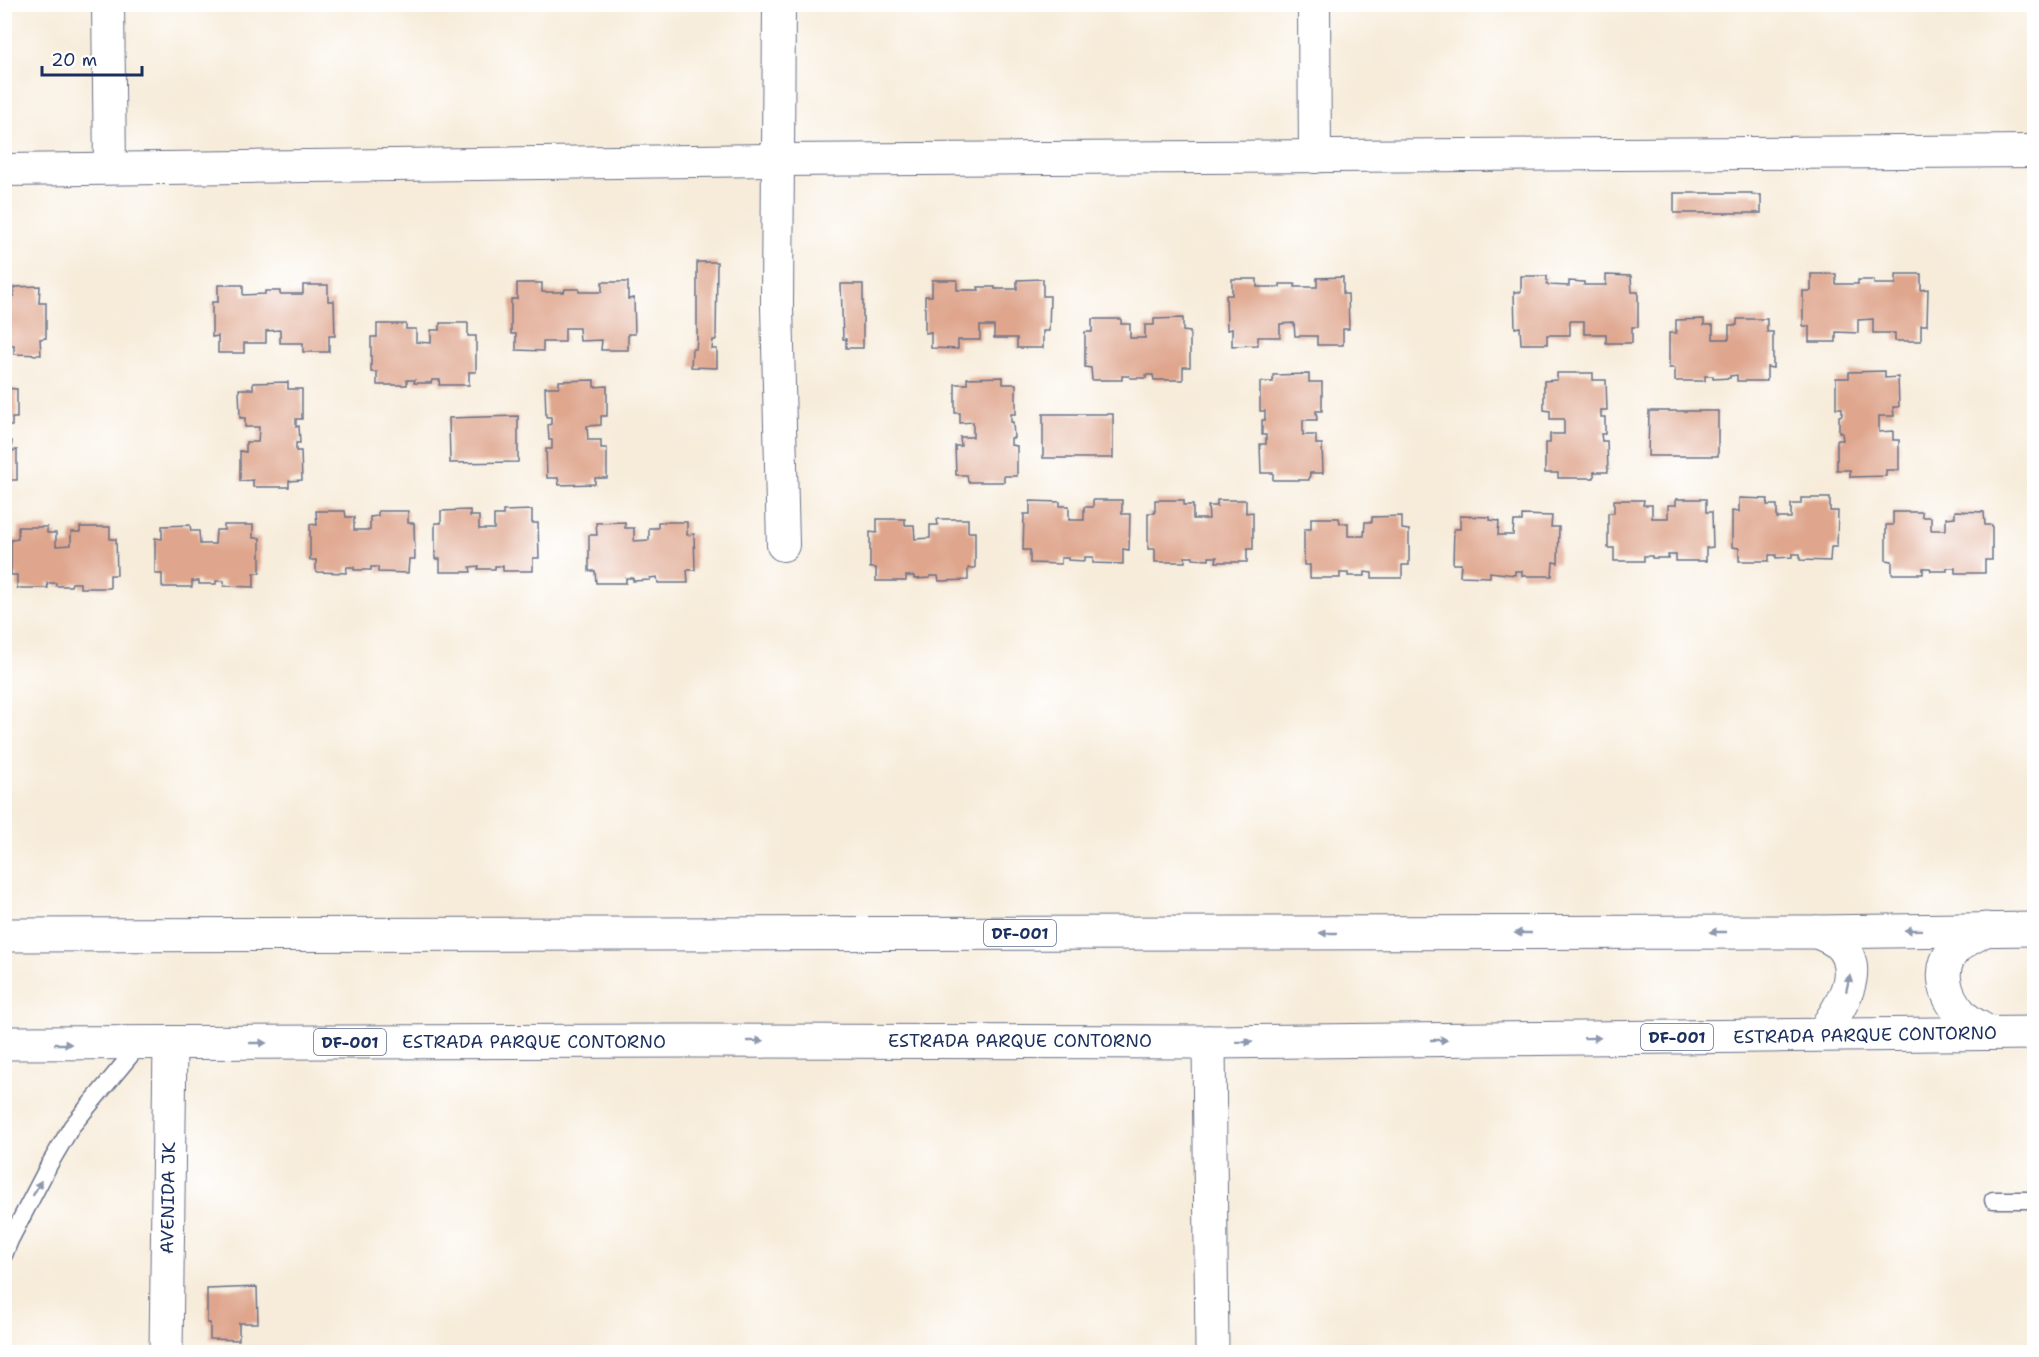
<svg xmlns="http://www.w3.org/2000/svg" width="2039" height="1357" font-family="'Shantell Sans',sans-serif">
  <style>
    .building { fill: #dfa68d }
    .lines { fill: none; stroke-linecap: round; stroke-linejoin: round }
    .lane-casing { stroke: #687189; stroke-width: 19 }
    .street-casing { stroke: #687189; stroke-width: 34 }
    .secondary-casing { stroke: #687189; stroke-width: 35 }
    .highway-casing { stroke: #687189; stroke-width: 35 }
    .lane { stroke: #fff; stroke-width: 16 }
    .street { stroke: #fff; stroke-width: 32 }
    .secondary { stroke: #fff; stroke-width: 33 }
    .highway { stroke: #fff; stroke-width: 33 }
    .oneway { fill: #8d97ae }
    .labels { text-anchor: middle; stroke-width: 4.5; stroke-linejoin: round; paint-order: stroke }
    .shield { fill: #fff; stroke: #5f6d8e; stroke-width: 1.5 }
    .shield-label { font-size: 16px; font-weight: bold; fill: #1b2f5e }
    .street-label { font-size: 18px; fill: #1b2f5e; stroke: #fff }
  </style>
  <rect width="100%" height="100%" fill="#fff"/>
  <filter id="ink" filterUnits="userSpaceOnUse"><feTurbulence type="fractalNoise" baseFrequency=".0167" numOctaves="2"/><feDisplacementMap in="SourceGraphic" scale="12" xChannelSelector="R" yChannelSelector="G"/><feConvolveMatrix kernelMatrix="1 2 1 2 8 2 1 2 1" color-interpolation-filters="sRGB"/></filter>
  <filter id="wash" filterUnits="userSpaceOnUse"><feTurbulence type="fractalNoise" baseFrequency=".008" numOctaves="4" result="noise"/><feDisplacementMap in="SourceGraphic" scale="24" xChannelSelector="R" yChannelSelector="G"/><feGaussianBlur stdDeviation="1.35" result="paint"/><feColorMatrix in="noise" values="0 0 0 0 0 0 0 0 0 0 0 0 0 0 0 0 0 1.4 0 .05"/><feComposite in="paint" operator="in"/></filter>
  <g filter="url(#wash)">
    <rect width="100%" height="100%" fill="#f7ecda"/>
    <g id="blocks">
      <g class="building">
        <polygon points="1674,193 1752,193 1752,195 1761,195 1761,213 1674,213"/>
        <polygon points="697,262 717,262 716,340 713,340 712,349 717,349 717,368 691,367 692,349 696,349 697,340"/>
        <polygon points="1811,274 1836,274 1836,284 1858,284 1858,280 1874,280 1874,284 1896,284 1896,274 1921,274 1921,290 1928,289 1927,325 1921,325 1921,341 1895,341 1895,333 1873,333 1873,319 1858,320 1858,333 1836,332 1836,342 1809,342 1809,326 1803,326 1803,291 1811,291"/>
        <polygon points="1606,275 1631,276 1632,292 1638,292 1638,327 1632,327 1632,343 1606,343 1606,334 1584,334 1584,321 1570,321 1570,335 1547,335 1547,344 1521,344 1520,327 1515,328 1514,292 1521,292 1521,276 1547,276 1547,285 1569,286 1569,281 1584,282 1584,285 1606,285"/>
        <polygon points="1343,277 1343,294 1348,294 1349,329 1343,329 1343,345 1317,345 1317,336 1295,336 1294,323 1280,324 1280,337 1258,337 1258,345 1232,346 1232,329 1227,330 1226,295 1232,295 1232,279 1257,279 1257,287 1280,287 1280,284 1295,284 1295,287 1317,287 1317,278"/>
        <polygon points="1043,279 1043,296 1050,296 1049,331 1043,331 1043,348 1017,348 1017,338 994,338 994,326 980,326 980,340 958,340 958,349 931,348 931,332 925,333 925,296 932,296 932,280 957,280 957,290 979,290 978,287 995,287 995,289 1017,289 1017,280"/>
        <polygon points="602,282 628,282 628,299 634,298 635,334 628,334 628,350 601,350 602,340 580,341 579,328 565,328 565,342 543,342 543,351 516,350 516,334 511,334 511,299 517,299 517,283 542,283 542,292 564,292 565,289 579,289 579,292 602,292"/>
        <polygon points="841,284 863,284 863,348 846,348 846,339 843,339"/>
        <polygon points="218,285 243,285 243,295 265,294 265,291 280,291 280,294 303,294 303,285 328,285 328,301 334,301 335,336 329,336 329,352 303,352 303,343 280,343 280,330 266,331 266,343 244,343 244,353 218,353 218,336 212,337 212,302 218,302"/>
        <polygon points="40,286 39,303 46,303 46,338 40,339 41,355 14,354 14,345 4,345 4,296 14,296 14,287"/>
        <polygon points="1183,318 1183,331 1190,332 1190,367 1183,367 1183,380 1154,380 1153,375 1146,375 1146,378 1130,378 1129,376 1122,376 1122,380 1092,380 1091,368 1085,367 1085,332 1092,332 1092,319 1121,319 1121,324 1130,324 1130,338 1145,338 1145,325 1154,325 1154,319"/>
        <polygon points="1704,319 1704,325 1713,325 1713,339 1729,339 1729,325 1737,325 1737,319 1767,319 1767,332 1773,332 1773,368 1767,367 1767,381 1737,381 1737,375 1730,376 1730,378 1713,379 1713,376 1705,376 1705,381 1675,381 1675,368 1669,368 1669,333 1676,333 1676,320"/>
        <polygon points="440,323 468,323 468,336 476,336 476,372 469,372 469,385 439,385 440,380 432,380 431,383 414,383 415,380 407,380 407,385 377,385 377,372 371,372 371,337 377,337 377,324 406,324 406,329 416,329 416,342 431,343 431,330 440,330"/>
        <polygon points="1885,371 1885,378 1898,377 1899,407 1893,407 1894,416 1879,416 1879,432 1893,431 1893,440 1899,440 1899,470 1886,470 1886,476 1850,477 1850,470 1837,470 1837,440 1843,440 1842,433 1839,432 1839,416 1842,415 1842,408 1836,408 1836,378 1849,378 1849,372"/>
        <polygon points="1557,373 1593,373 1593,380 1606,380 1607,410 1601,410 1601,417 1605,417 1605,434 1601,434 1602,441 1607,441 1608,472 1594,472 1594,478 1558,478 1558,473 1545,473 1545,443 1550,443 1550,434 1564,434 1564,419 1550,419 1550,411 1544,410 1544,381 1557,380"/>
        <polygon points="1309,374 1309,382 1322,382 1322,411 1316,411 1317,420 1303,420 1303,435 1316,435 1316,444 1322,444 1323,473 1310,473 1309,480 1273,480 1273,473 1261,473 1260,444 1266,444 1266,435 1262,435 1262,420 1265,420 1265,411 1260,411 1260,382 1273,382 1273,375"/>
        <polygon points="1003,377 1003,384 1016,384 1016,414 1011,414 1011,422 1013,422 1014,438 1011,438 1011,445 1017,446 1017,476 1004,476 1004,482 968,482 967,475 956,475 955,446 961,446 960,437 973,437 973,422 960,423 960,413 955,413 955,384 967,384 967,378"/>
        <polygon points="594,380 594,387 607,386 607,416 601,416 601,425 587,426 588,440 601,440 601,448 607,448 607,478 595,478 595,484 559,485 558,478 547,478 546,449 552,449 552,440 549,440 548,425 551,424 551,417 546,417 545,387 559,387 559,381"/>
        <polygon points="288,382 288,389 302,389 302,419 296,419 296,427 299,426 300,443 296,443 296,451 301,451 302,480 289,481 289,487 253,487 253,480 240,481 240,451 246,452 246,442 258,442 259,427 245,427 245,418 240,418 239,389 253,389 253,383"/>
        <polygon points="4,388 17,389 17,418 12,418 12,426 4,426"/>
        <polygon points="1649,411 1718,411 1718,456 1648,456"/>
        <rect x="1043" y="414" width="70" height="44"/>
        <polygon points="518,416 518,462 450,463 449,418"/>
        <polygon points="4,441 12,441 11,451 17,450 17,480 4,480"/>
        <polygon points="1739,498 1768,499 1767,505 1777,505 1777,518 1791,518 1791,504 1801,504 1801,498 1830,498 1830,511 1838,511 1837,547 1831,547 1830,561 1800,560 1800,554 1792,554 1792,557 1776,558 1776,555 1769,555 1769,561 1739,561 1739,548 1732,547 1732,511 1739,512"/>
        <polygon points="1676,499 1706,499 1706,512 1712,512 1713,547 1706,548 1706,561 1676,561 1676,555 1668,555 1669,558 1652,558 1652,556 1644,556 1644,561 1614,561 1614,548 1608,548 1608,513 1614,513 1614,500 1644,500 1643,505 1652,505 1652,518 1668,518 1668,505 1676,505"/>
        <polygon points="1093,500 1122,500 1122,514 1130,514 1129,550 1123,549 1123,564 1093,563 1093,557 1085,557 1085,561 1068,560 1068,558 1061,558 1061,564 1030,563 1030,550 1023,550 1024,514 1030,514 1030,501 1060,502 1060,506 1069,506 1069,520 1084,520 1084,507 1093,507"/>
        <polygon points="1155,500 1184,500 1184,505 1193,505 1193,519 1209,519 1208,506 1217,506 1217,500 1246,500 1246,513 1253,512 1253,549 1247,549 1247,562 1216,562 1217,557 1209,557 1209,560 1193,559 1193,557 1185,557 1185,562 1155,562 1155,549 1148,549 1148,513 1155,513"/>
        <polygon points="470,510 470,516 479,516 479,529 494,529 494,515 503,515 503,511 532,510 532,523 538,523 539,558 533,558 533,571 503,571 503,566 495,566 495,569 478,569 479,566 470,567 471,572 440,572 440,559 435,559 435,523 441,523 441,511"/>
        <polygon points="316,511 345,511 346,517 354,517 354,530 370,530 370,517 378,516 378,511 408,511 408,523 414,523 415,559 409,559 408,573 378,572 378,567 371,567 371,570 354,570 354,567 347,567 346,573 316,572 316,560 310,560 310,524 317,525"/>
        <polygon points="1955,511 1984,512 1985,525 1992,525 1992,560 1985,560 1985,573 1955,573 1955,568 1947,568 1947,571 1931,571 1930,568 1923,568 1923,574 1892,574 1892,561 1886,560 1886,525 1893,525 1893,512 1922,512 1922,517 1931,517 1931,530 1946,530 1946,518 1955,517"/>
        <polygon points="1522,515 1552,516 1551,527 1559,527 1558,563 1553,562 1552,576 1522,576 1522,571 1515,571 1515,575 1490,572 1490,577 1460,576 1461,564 1453,564 1454,529 1460,529 1460,516 1490,517 1490,520 1499,521 1498,535 1513,535 1514,521 1522,521"/>
        <polygon points="1402,516 1402,529 1409,530 1409,565 1402,565 1402,578 1372,578 1372,573 1365,572 1365,576 1348,576 1348,573 1340,573 1340,578 1310,578 1310,565 1304,565 1304,529 1311,529 1311,518 1339,518 1340,523 1348,523 1348,536 1364,536 1365,522 1372,522 1372,517"/>
        <polygon points="877,519 905,519 905,525 914,525 915,539 930,538 930,525 938,525 937,519 968,519 968,532 975,532 975,568 968,568 968,580 939,581 938,576 930,576 930,578 914,579 914,576 906,576 906,581 876,581 876,568 870,568 870,532 877,533"/>
        <polygon points="625,522 625,528 634,528 634,541 649,540 649,528 658,528 658,522 687,522 687,535 694,534 695,570 687,570 688,583 658,583 657,577 650,578 650,580 633,581 633,578 626,578 626,583 596,583 595,571 589,571 589,535 597,535 596,523"/>
        <polygon points="190,525 191,531 199,531 200,544 215,544 216,530 224,530 224,525 253,525 253,538 260,538 260,573 254,573 254,587 224,586 224,581 216,581 216,584 199,584 199,581 192,581 192,587 162,587 162,574 155,574 155,538 162,539 162,526"/>
        <polygon points="18,527 47,527 47,533 56,533 56,546 71,545 71,532 80,532 80,527 110,527 110,539 116,539 117,575 110,575 110,588 80,588 80,583 72,583 71,586 56,586 56,583 47,583 48,588 17,588 17,575 11,575 11,540 18,539"/>
        <polygon points="257,1287 258,1323 239,1323 239,1340 210,1339 210,1323 207,1323 207,1289"/>
      </g>
    </g>
  </g>
  <g filter="url(#ink)">
    <use href="#blocks" fill-opacity="0" stroke="#687189" stroke-width="1.5"/>
    <g class="lines">
      <g class="lane-casing">
        <g id="lane">
          <polyline points="1993,1200 2034,1200"/>
          <polyline points="4,1255 10,1240 49,1165 72,1126 140,1044"/>
        </g>
      </g>
      <g class="street-casing">
        <g id="street">
          <polyline points="108,4 110,168"/>
          <polyline points="779,4 777,306 783,545"/>
          <polyline points="1314,4 1315,157"/>
          <polyline points="4,170 779,160 2034,151"/>
        </g>
      </g>
      <g class="secondary-casing">
        <g id="secondary">
          <polyline points="1209,1042 1212,1352"/>
          <polyline points="166,1352 170,1043"/>
        </g>
      </g>
      <g class="highway-casing">
        <g id="highway">
          <path d="M1986,929C1977,935 1966,939 1958,946C1935,965 1944,996 1962,1015C1969,1023 1981,1028 1989,1033"/>
          <path d="M1817,932C1824,935 1832,938 1838,943C1867,970 1839,1010 1822,1034"/>
          <polyline points="4,935 1817,932 2034,929"/>
          <polyline points="4,1043 696,1041 1209,1042 2034,1033"/>
        </g>
      </g>
      <use href="#lane" class="lane"/>
      <use href="#street" class="street"/>
      <use href="#secondary" class="secondary"/>
      <use href="#highway" class="highway"/>
    </g>
    <defs><path id="oneway-solid" d="M-6-.8H1V-3.2L6.5 0L1 3.2V.8H-6Z" transform="scale(1.5)"/></defs>
    <g class="oneway">
      <use href="#oneway-solid" transform="translate(1913 930) rotate(179)"/>
      <use href="#oneway-solid" transform="translate(1718 932) rotate(180)"/>
      <use href="#oneway-solid" transform="translate(1328 933) rotate(180)"/>
      <use href="#oneway-solid" transform="translate(1523 933) rotate(180)"/>
      <use href="#oneway-solid" transform="translate(1848 983) rotate(-78)"/>
      <use href="#oneway-solid" transform="translate(1592 1038) rotate(-1)"/>
      <use href="#oneway-solid" transform="translate(1439 1040)"/>
      <use href="#oneway-solid" transform="translate(755 1041)"/>
      <use href="#oneway-solid" transform="translate(1244 1042)"/>
      <use href="#oneway-solid" transform="translate(258 1043)"/>
      <use href="#oneway-solid" transform="translate(63 1044)"/>
      <use href="#oneway-solid" transform="translate(37 1188) rotate(-62)"/>
    </g>
  </g>
  <g class="labels">
    <g class="shield">
      <rect x="984" y="920" width="72" height="26" rx="4.5"/>
      <rect x="1641" y="1024" width="72" height="26" rx="4.5"/>
      <rect x="314" y="1029" width="72" height="26" rx="4.5"/>
    </g>
    <g class="shield-label">
      <text x="1020" y="939">DF-001</text>
      <text x="1677" y="1043">DF-001</text>
      <text x="350" y="1048">DF-001</text>
    </g>
    <g class="street-label">
      <text transform="translate(1865 1035) rotate(-1)" y="6">ESTRADA PARQUE CONTORNO</text>
      <text x="1020" y="1047">ESTRADA PARQUE CONTORNO</text>
      <text x="534" y="1048">ESTRADA PARQUE CONTORNO</text>
      <text transform="translate(168 1198) rotate(-89)" y="6">AVENIDA JK</text>
    </g>
  </g>
  <rect width="2039" height="1357" fill="none" stroke="#fff" stroke-width="24"/>
  <path d="M42 66v9h100v-9" fill="none" stroke="#1b2f5e" stroke-width="3"/>
  <text x="51" y="66" font-size="18" fill="#1b2f5e" stroke="#ffffff" stroke-width="4.5" paint-order="stroke">20 m</text>
</svg>
